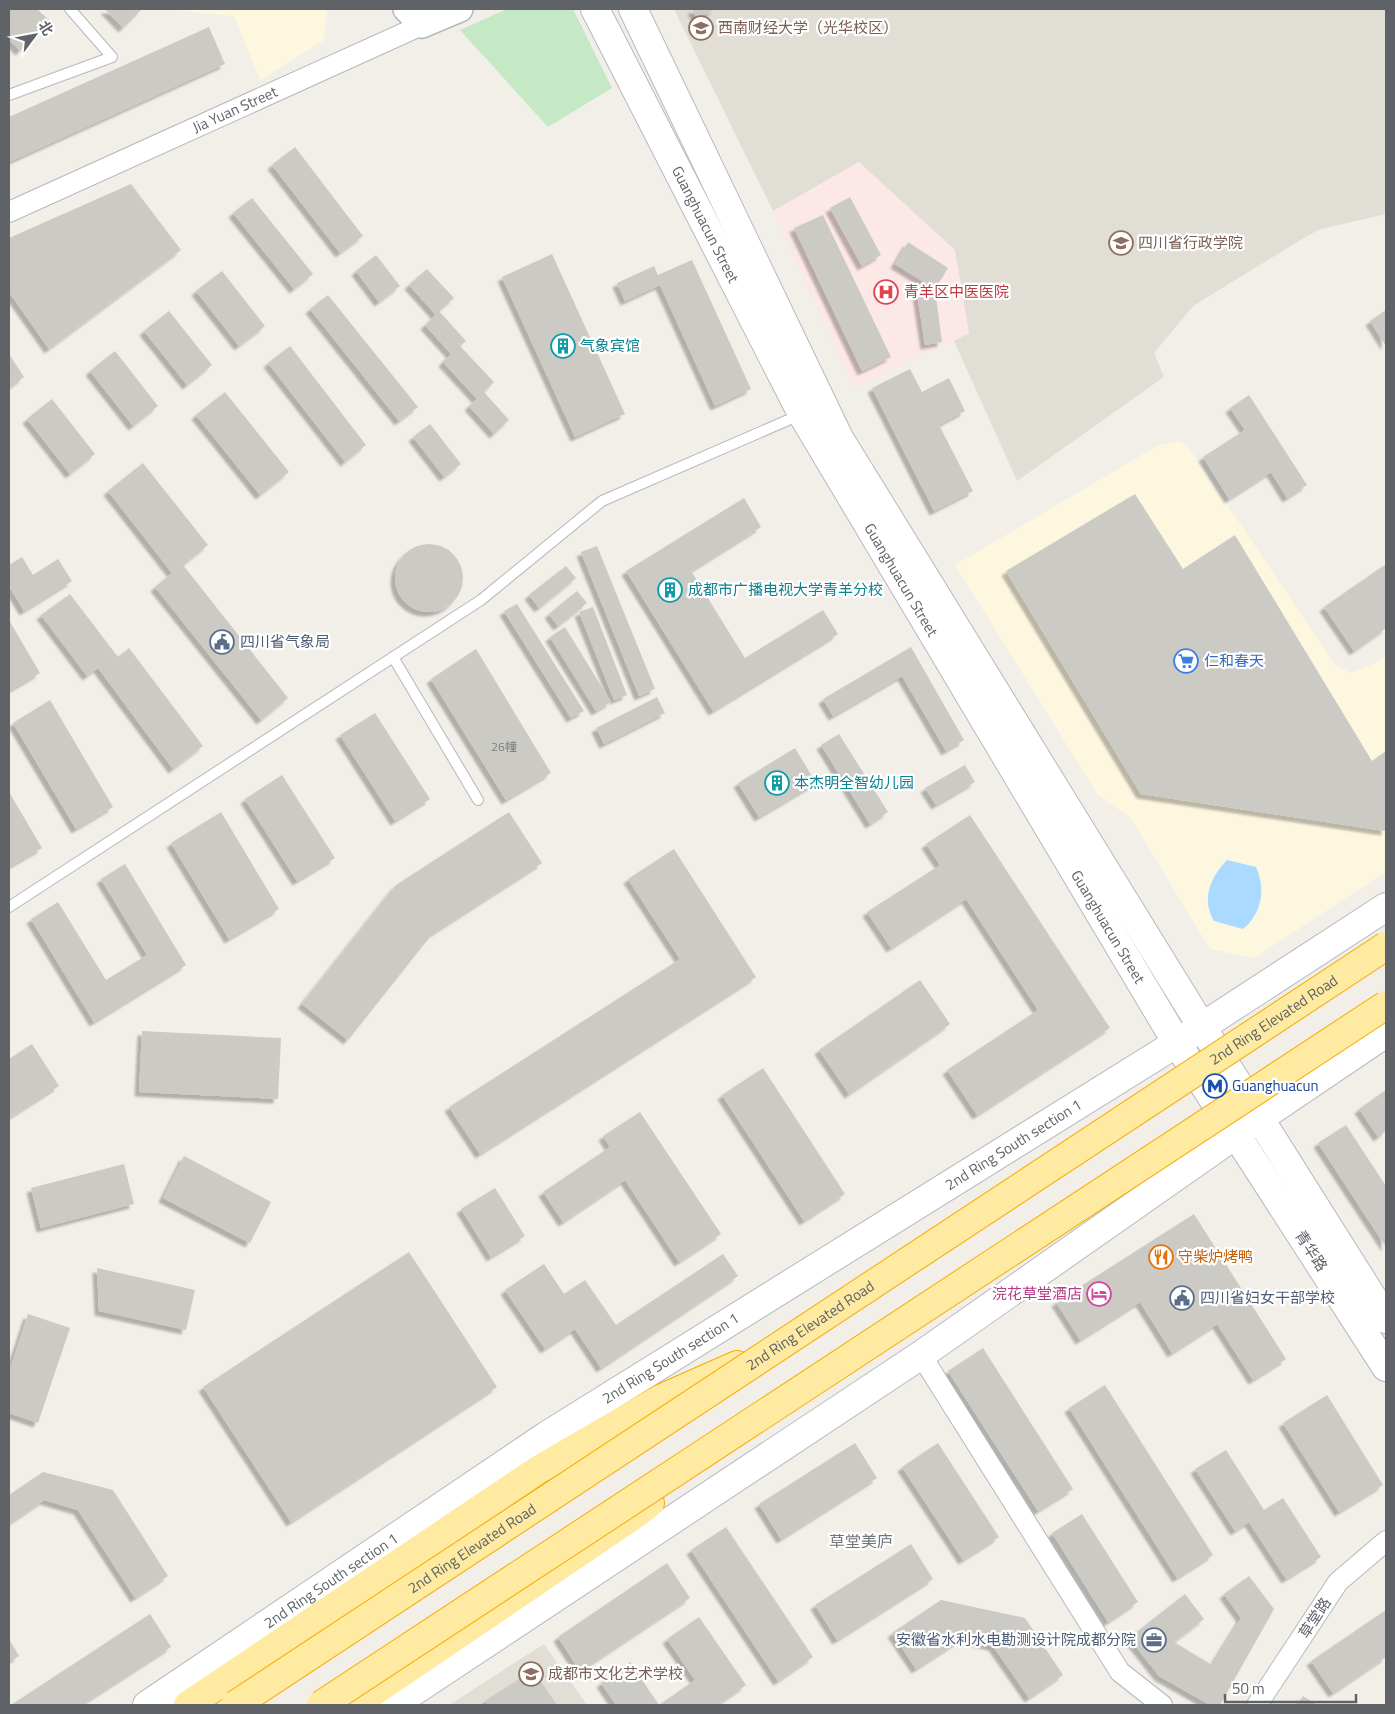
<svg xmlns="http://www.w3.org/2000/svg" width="1395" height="1714" font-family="'Titillium Web','Noto Sans SC',sans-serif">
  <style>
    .commercial { fill: #fef7e0 }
    .education { fill: #e1ded6 }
    .medical { fill: #fce8e6 }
    .green { fill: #c5e8c5 }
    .water { fill: #aadaff }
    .building { fill: #cccac5; filter: url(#shadow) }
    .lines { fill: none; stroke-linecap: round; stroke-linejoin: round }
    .service-casing { stroke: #b5b8bc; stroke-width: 12 }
    .minor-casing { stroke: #b5b8bc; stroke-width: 22 }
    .tertiary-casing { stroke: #b5b8bc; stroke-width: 28 }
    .secondary-casing { stroke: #b6babf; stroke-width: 30 }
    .trunk-casing { stroke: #f9ab00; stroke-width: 30 }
    .service { stroke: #fff; stroke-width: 10 }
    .minor { stroke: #fff; stroke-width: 20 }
    .tertiary { stroke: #fff; stroke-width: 25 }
    .secondary { stroke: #fff; stroke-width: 28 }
    .trunk { stroke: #feeaa1; stroke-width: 28 }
    .trunk-bridge-casing { stroke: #f9ab00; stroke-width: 30; stroke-linecap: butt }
    .trunk-bridge { stroke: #feeaa1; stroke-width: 28 }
    .labels { text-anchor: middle; stroke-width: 4.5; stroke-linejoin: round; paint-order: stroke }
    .number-label { font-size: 12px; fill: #7a7d7f }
    .education-label { font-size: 15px; fill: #785e54; stroke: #fff; text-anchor: start }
    .street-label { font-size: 15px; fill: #5f6368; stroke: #fff }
    .health-label { font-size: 15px; fill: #be3a42; stroke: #fff; text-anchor: start }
    .culture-label { font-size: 15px; fill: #0d838f; stroke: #fff; text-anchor: start }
    .service-label { font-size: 15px; fill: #4e5e75; stroke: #fff; text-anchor: start }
    .shop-label { font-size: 15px; fill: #366cbe; stroke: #fff; text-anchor: start }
    .transit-label { font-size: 15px; fill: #164399; stroke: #fff; text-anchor: start }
    .food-label { font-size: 15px; fill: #c56008; stroke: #fff; text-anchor: start }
    .hotel-label { font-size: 15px; fill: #b23c85; stroke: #fff; text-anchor: end }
    .neighbourhood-label { font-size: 16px; fill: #70757a; stroke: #fff }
  </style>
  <defs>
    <filter id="shadow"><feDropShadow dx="-4.5" dy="4.5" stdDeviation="1" flood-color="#0004"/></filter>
  </defs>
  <rect width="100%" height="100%" fill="#f1efe8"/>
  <g class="commercial">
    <polygon points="180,9 327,9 324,40 260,80 234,16 182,11"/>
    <polygon points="1179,441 1187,445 1335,665 1350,673 1370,666 1386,655 1386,872 1254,958 1210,949 1131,818 1098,795 955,565 1157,446"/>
  </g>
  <g class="education">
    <polygon points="674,9 1386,9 1386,214 1321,229 1307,236 1193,306 1154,353 1164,377 1017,481 954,341 969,333 859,162 773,211"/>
    <polygon points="544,1644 587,1705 449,1705"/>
  </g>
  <polygon class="medical" points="859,162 955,250 969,333 854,388 773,211"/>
  <polygon class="green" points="507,9 573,9 612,88 548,127 460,30"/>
  <path class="water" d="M1227,860L1256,867C1266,889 1262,913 1243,929L1214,921C1201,899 1210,878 1227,860Z"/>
  <g class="building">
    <polygon points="9,9 37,9 49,20 20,51 9,40"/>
    <polygon points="105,9 142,9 123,28"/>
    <polygon points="692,9 716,9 697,18"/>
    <polygon points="209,27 225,64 9,162 9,117"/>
    <polygon points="295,147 363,236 340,253 272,165"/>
    <polygon points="131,184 181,250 49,349 9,292 9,238"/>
    <polygon points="850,197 881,255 862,266 830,208"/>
    <polygon points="252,198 313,274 294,289 233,213"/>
    <polygon points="823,215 891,357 862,371 794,228"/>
    <polygon points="908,242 948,268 935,289 895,264"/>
    <polygon points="552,254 625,414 575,437 502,277"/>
    <polygon points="376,255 400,286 379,302 356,271"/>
    <polygon points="692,260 751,389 715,406 660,285 625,301 617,283 654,266 658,275"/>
    <polygon points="427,269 454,298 439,311 466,341 460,346 494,382 484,392 509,420 494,434 469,406 477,399 443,362 451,354 425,325 436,315 409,285"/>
    <polygon points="222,271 265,326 239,346 196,291"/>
    <polygon points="935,290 942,342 925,345 917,293"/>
    <polygon points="328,295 418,407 399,421 310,309"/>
    <polygon points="1386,310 1386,346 1370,321"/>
    <polygon points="169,311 212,365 187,385 144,331"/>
    <polygon points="290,346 366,445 345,462 268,363"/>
    <polygon points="115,351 158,406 133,426 90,371"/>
    <polygon points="9,354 24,377 9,388"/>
    <polygon points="910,369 922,392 949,378 965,411 939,425 973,491 934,511 872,388"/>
    <polygon points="225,392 289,472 260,495 196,415"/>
    <polygon points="1249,395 1307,485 1287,498 1271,472 1229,499 1203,457 1245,430 1230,408"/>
    <polygon points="52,399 95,454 70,474 27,419"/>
    <polygon points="430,424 461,464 444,477 413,437"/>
    <polygon points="143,463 208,545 183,565 288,698 261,720 155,587 172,573 108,491"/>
    <polygon points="1135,494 1183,569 1235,535 1372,761 1386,751 1386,830 1385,831 1141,794 1006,571"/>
    <polygon points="744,498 761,527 691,571 745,658 823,610 838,634 713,711 626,571"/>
    <circle cx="429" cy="578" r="34"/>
    <polygon points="597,546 655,689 639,696 581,552"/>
    <polygon points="22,557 33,575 58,559 72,581 24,611 9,586 9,565"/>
    <polygon points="1386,564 1386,628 1354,651 1324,607"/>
    <polygon points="566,566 576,578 539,608 529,595"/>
    <polygon points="577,591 587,603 558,626 549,614"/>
    <polygon points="70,594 118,657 129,648 203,746 173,769 98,668 87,676 41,615"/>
    <polygon points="517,604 584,711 571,718 504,611"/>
    <polygon points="593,607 627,695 614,700 579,612"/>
    <polygon points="9,620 40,673 9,691"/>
    <polygon points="565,627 611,702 596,711 550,637"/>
    <polygon points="911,647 964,740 946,751 902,676 833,716 823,699"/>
    <polygon points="476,649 551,773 506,800 431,679"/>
    <polygon points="657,697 665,713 604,744 596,728"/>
    <polygon points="50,700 113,807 76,829 13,723"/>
    <polygon points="375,713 430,799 395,821 340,735"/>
    <polygon points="839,734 888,812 870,824 821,745"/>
    <polygon points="795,748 816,783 759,817 738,783"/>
    <polygon points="965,765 975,782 936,805 925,788"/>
    <polygon points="282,775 335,858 297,881 245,799"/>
    <polygon points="9,792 42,848 9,867"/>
    <polygon points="221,812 279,909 229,939 171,843"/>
    <polygon points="509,812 542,863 432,934 348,1040 302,1004 396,885"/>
    <polygon points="970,815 1110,1028 977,1115 947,1070 1038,1010 966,899 891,948 867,912 940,865 926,844"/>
    <polygon points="674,849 756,977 480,1154 449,1107 680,959 628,879"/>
    <polygon points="125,864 186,965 94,1022 31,919 58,902 106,980 147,955 101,879"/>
    <polygon points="920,980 950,1024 849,1094 819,1050"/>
    <polygon points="142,1031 281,1038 278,1099 139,1092"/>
    <polygon points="32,1044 59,1086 9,1118 9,1059"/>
    <polygon points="763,1068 845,1194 804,1221 722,1095"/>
    <polygon points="1386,1090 1386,1131 1378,1137 1359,1109"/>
    <polygon points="640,1112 721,1234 679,1262 625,1180 563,1222 543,1192 610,1147 603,1136"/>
    <polygon points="1346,1125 1386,1186 1386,1247 1318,1143"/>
    <polygon points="184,1156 271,1202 250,1243 163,1198"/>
    <polygon points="124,1164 134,1204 41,1228 31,1188"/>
    <polygon points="495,1188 525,1236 491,1257 461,1209"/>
    <polygon points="1194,1214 1286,1359 1253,1380 1217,1324 1172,1353 1140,1302 1080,1340 1056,1302"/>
    <polygon points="409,1252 497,1387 291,1522 203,1387"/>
    <polygon points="723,1254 738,1276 601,1368 575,1329 545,1349 505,1290 544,1264 564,1294 585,1280 616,1325"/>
    <polygon points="97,1268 195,1290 186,1330 99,1311"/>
    <polygon points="28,1314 70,1328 38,1423 9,1413 9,1372"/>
    <polygon points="983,1348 1073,1489 1038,1511 948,1371"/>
    <polygon points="1105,1385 1213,1555 1177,1578 1069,1408"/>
    <polygon points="1327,1395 1383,1485 1339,1512 1283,1423"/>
    <polygon points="855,1443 877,1478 781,1539 759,1504"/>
    <polygon points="938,1443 999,1537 963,1560 902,1467"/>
    <polygon points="1226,1450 1264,1510 1283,1498 1321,1557 1286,1579 1249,1522 1235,1531 1195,1469"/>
    <polygon points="43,1472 113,1490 168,1576 135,1598 78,1510 44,1500 9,1524 9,1495"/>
    <polygon points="1082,1514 1138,1602 1108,1622 1052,1533"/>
    <polygon points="726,1527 813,1657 778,1681 691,1550"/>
    <polygon points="911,1544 933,1579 837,1640 815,1605"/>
    <polygon points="667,1563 690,1598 580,1671 558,1637"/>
    <polygon points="1249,1576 1274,1609 1220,1705 1210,1705 1159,1676 1129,1638 1185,1594 1204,1619 1174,1642 1212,1665 1241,1618 1224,1594"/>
    <polygon points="941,1600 1025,1618 1063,1675 1029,1698 993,1646 962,1639 916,1669 892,1633"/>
    <polygon points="1386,1610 1386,1657 1333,1693 1311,1661"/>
    <polygon points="150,1614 171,1647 81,1705 11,1705"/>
    <polygon points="699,1617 746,1685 717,1705 616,1705 601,1683 630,1662 659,1705 695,1680 667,1639"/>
    <polygon points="9,1639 19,1656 9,1662"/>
    <polygon points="533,1670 557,1705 488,1705 485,1701"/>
    <polygon points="1303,1696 1317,1705 1297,1705"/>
  </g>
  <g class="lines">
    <g class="service-casing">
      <g id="service">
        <polyline points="9,95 112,57 70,9"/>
        <polyline points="393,657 478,800"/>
        <polyline points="9,907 481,600 602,501 802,414"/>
      </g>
    </g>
    <g class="minor-casing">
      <g id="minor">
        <path id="s1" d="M9,212L422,25"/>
        <polyline points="921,1355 1120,1672 1162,1705"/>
        <polyline points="1257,1705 1338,1582 1386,1541"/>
      </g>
    </g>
    <g class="tertiary-casing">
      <polyline id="tertiary" points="406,9 422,25 460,9"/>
    </g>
    <g class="secondary-casing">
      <g id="secondary">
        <path id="s2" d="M595,9L802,414L1177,1043L1386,1367"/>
        <polyline points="633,9 839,438 1202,1027 1386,1319"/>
        <path id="s3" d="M147,1705L546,1436L1177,1043L1386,907"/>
        <polyline points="393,1705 921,1355 1235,1135 1386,1033"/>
      </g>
    </g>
    <g class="trunk-casing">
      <g id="trunk">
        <polyline points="188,1705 538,1470 660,1399 737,1365"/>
        <polyline points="354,1705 630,1518 650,1503"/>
      </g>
    </g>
    <use href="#service" class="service"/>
    <use href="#minor" class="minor"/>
    <use href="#tertiary" class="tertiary"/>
    <use href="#secondary" class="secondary"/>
    <use href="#trunk" class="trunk"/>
    <g class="trunk-bridge-casing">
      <g id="trunk-bridge">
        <path id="s4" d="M235,1705L1386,946"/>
        <polyline points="321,1705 1386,1005"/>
      </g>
    </g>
    <use href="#trunk-bridge" class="trunk-bridge"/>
  </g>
  <defs>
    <g id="university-ring" transform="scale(1.25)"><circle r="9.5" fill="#fff" stroke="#8d6e63" stroke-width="1.5"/><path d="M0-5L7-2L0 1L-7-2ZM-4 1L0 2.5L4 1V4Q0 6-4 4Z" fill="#8d6e63"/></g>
    <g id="hospital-ring" transform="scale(1.25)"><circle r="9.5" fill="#fff" stroke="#e0444e" stroke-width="1.5"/><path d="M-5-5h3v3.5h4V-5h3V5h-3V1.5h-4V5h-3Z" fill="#e0444e"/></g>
    <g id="building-ring" transform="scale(1.25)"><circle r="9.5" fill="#fff" stroke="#0f9aa8" stroke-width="1.5"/><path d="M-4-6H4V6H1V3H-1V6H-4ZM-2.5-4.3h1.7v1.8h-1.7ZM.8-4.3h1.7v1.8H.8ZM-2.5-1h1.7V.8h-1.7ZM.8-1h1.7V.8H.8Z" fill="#0f9aa8"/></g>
    <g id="civic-ring" transform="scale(1.25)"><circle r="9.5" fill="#fff" stroke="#5c6f8a" stroke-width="1.5"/><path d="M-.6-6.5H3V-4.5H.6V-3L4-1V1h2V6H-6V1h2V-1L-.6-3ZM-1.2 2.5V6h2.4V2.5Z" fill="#5c6f8a"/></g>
    <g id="supermarket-ring" transform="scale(1.25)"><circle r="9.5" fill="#fff" stroke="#3f7fe0" stroke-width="1.5"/><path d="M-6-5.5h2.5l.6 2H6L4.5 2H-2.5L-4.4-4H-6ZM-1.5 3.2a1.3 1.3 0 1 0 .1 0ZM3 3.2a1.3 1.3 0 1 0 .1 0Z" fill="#3f7fe0"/></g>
    <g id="metro-ring" transform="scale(1.25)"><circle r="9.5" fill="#fff" stroke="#1a4fb4" stroke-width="1.5"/><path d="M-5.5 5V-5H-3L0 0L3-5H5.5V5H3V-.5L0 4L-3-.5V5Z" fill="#1a4fb4"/></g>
    <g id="restaurant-ring" transform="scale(1.25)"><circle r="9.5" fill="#fff" stroke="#e8710a" stroke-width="1.5"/><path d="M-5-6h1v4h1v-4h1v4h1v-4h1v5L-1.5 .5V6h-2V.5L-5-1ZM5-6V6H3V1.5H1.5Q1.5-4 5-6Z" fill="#e8710a"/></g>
    <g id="hotel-ring" transform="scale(1.25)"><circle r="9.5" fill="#fff" stroke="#d1479c" stroke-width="1.5"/><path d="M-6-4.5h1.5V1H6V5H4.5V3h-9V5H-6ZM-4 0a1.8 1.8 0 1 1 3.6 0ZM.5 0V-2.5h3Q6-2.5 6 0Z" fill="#d1479c"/></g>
    <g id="office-ring" transform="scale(1.25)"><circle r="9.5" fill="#fff" stroke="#5c6f8a" stroke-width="1.5"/><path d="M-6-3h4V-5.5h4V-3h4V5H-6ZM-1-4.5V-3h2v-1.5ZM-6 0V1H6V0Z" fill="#5c6f8a"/></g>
    <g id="school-ring" transform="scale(1.25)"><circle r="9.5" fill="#fff" stroke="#8d6e63" stroke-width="1.5"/><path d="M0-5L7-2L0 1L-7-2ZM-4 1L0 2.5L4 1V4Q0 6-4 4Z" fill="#8d6e63"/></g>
  </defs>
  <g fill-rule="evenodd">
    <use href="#university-ring" x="701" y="28"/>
    <use href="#university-ring" x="1121" y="243"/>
    <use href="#hospital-ring" x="886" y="292"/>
    <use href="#building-ring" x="563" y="346"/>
    <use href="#building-ring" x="670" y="590"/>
    <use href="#civic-ring" x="222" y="642"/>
    <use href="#supermarket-ring" x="1186" y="661"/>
    <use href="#building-ring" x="777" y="783"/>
    <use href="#metro-ring" x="1215" y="1086"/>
    <use href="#restaurant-ring" x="1161" y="1257"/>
    <use href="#hotel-ring" x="1099" y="1294"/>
    <use href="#civic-ring" x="1182" y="1298"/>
    <use href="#office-ring" x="1154" y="1640"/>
    <use href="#school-ring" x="531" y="1674"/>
  </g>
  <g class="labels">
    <g class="number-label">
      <text x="504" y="751">26幢</text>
    </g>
    <g class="education-label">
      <text x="718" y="33">西南财经大学（光华校区）</text>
      <text x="1138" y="248">四川省行政学院</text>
      <text x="548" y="1679">成都市文化艺术学校</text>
    </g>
    <g class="street-label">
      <text dy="5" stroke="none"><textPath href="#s1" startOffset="248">Jia Yuan Street</textPath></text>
      <text dy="5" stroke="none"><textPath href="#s2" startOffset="242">Guanghuacun Street</textPath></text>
      <text dy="5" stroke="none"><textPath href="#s2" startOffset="648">Guanghuacun Street</textPath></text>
      <text dy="5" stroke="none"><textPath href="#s2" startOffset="1052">Guanghuacun Street</textPath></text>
      <text dy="5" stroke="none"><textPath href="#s4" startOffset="1244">2nd Ring Elevated Road</textPath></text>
      <text dy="5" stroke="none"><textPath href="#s3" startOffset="1032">2nd Ring South section 1</textPath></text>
      <text transform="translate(1311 1251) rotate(57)" y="5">青华路</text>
      <text dy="5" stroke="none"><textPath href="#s4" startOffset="689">2nd Ring Elevated Road</textPath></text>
      <text dy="5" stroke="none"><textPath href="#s3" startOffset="628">2nd Ring South section 1</textPath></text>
      <text dy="5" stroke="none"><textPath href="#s4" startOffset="284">2nd Ring Elevated Road</textPath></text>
      <text dy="5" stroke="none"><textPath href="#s3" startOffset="222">2nd Ring South section 1</textPath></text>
      <text transform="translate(1315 1618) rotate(-57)" y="5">草堂路</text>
    </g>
    <g class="health-label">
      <text x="904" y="297">青羊区中医医院</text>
    </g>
    <g class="culture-label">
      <text x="580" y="351">气象宾馆</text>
      <text x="688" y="595">成都市广播电视大学青羊分校</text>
      <text x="794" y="788">本杰明全智幼儿园</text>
    </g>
    <g class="service-label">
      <text x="240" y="647">四川省气象局</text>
      <text x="1200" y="1303">四川省妇女干部学校</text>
      <text x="1136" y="1645" text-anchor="end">安徽省水利水电勘测设计院成都分院</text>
    </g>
    <g class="shop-label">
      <text x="1204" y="666">仁和春天</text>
    </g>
    <g class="transit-label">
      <text x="1232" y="1091">Guanghuacun</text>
    </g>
    <g class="food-label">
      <text x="1178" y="1262">守柴炉烤鸭</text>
    </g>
    <g class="hotel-label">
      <text x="1082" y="1299">浣花草堂酒店</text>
    </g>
    <g class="neighbourhood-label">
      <text x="861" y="1547">草堂美庐</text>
    </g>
  </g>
  <rect width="1395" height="1714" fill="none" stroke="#5f6368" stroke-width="20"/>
  <g transform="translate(35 35) rotate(58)" stroke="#ffffff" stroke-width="4" paint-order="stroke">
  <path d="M0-4L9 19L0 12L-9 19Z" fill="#5f6368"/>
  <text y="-8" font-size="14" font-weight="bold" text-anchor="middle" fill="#5f6368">北</text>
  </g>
  <path d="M1225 1694v8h131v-8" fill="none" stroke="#5f6368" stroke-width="2.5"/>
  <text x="1232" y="1694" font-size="15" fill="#5f6368" stroke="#ffffff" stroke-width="4" paint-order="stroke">50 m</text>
</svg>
